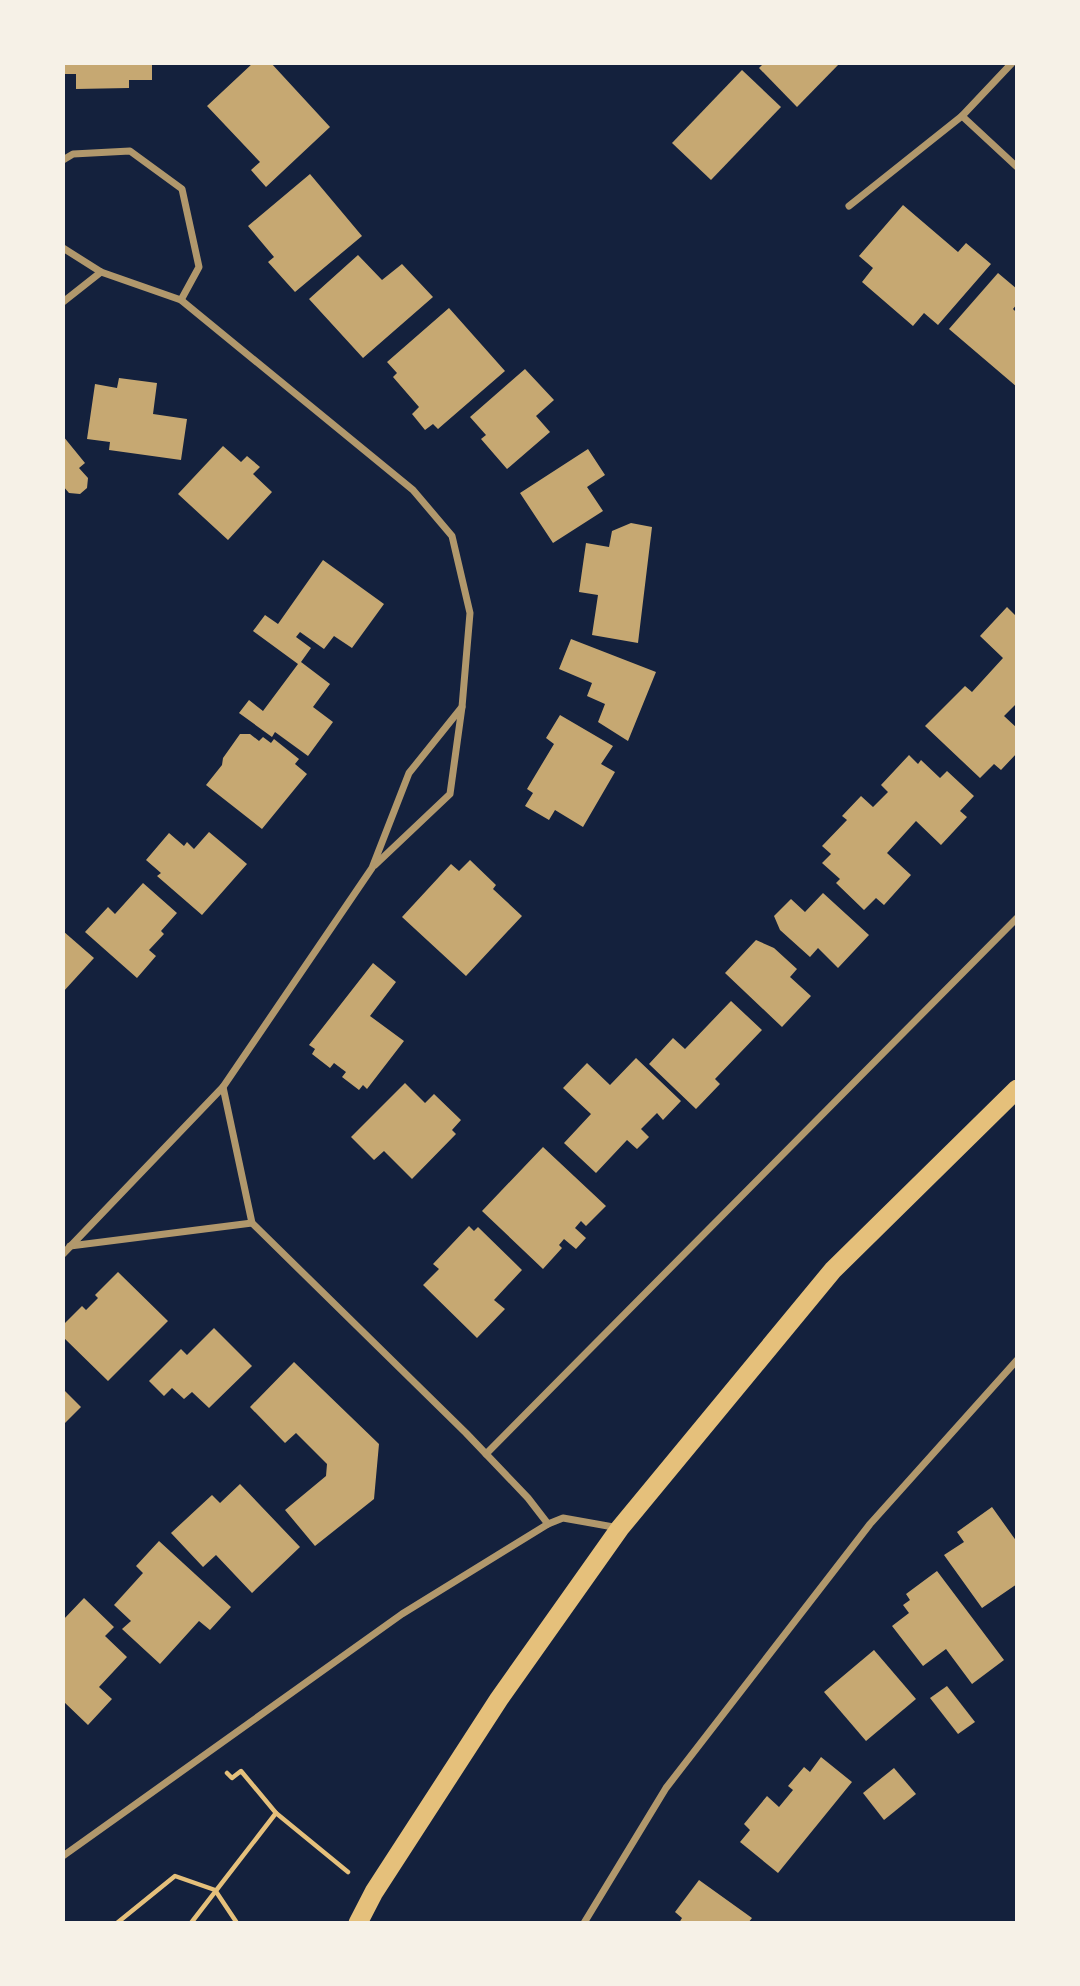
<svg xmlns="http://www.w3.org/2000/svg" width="1080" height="1986" font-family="'Fira Sans Condensed',sans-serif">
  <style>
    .building { fill: #c6a872 }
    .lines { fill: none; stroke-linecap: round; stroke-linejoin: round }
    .path { stroke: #e5c07b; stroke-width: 4.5 }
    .minor { stroke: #b1986c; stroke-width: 7 }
    .trunk { stroke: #e5c07b; stroke-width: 19 }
  </style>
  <rect width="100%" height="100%" fill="#14213d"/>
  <g class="building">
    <polygon points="63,63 152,63 152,80 129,80 129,88 76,89 76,74 63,74"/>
    <polygon points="253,63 271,63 330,127 266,187 251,170 260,162 207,106"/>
    <polygon points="764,63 840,63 797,107 759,68"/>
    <polygon points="742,70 781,107 711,180 672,143"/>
    <polygon points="310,174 362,236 295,292 268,262 274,257 248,226"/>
    <polygon points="903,205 958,252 966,243 991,264 938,325 924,313 913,326 862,282 873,268 859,256"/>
    <polygon points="358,255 382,280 402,264 433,297 363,358 309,299"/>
    <polygon points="998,273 1017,289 1017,304 1013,309 1017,313 1017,387 949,329"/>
    <polygon points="449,308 505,371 438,429 433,424 425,430 412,414 419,407 393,377 397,373 387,362"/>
    <polygon points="525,369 554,400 536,416 550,432 507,469 481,439 486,435 470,417"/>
    <polygon points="119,378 157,383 153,414 187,419 181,460 109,450 110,442 87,439 95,384 117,388"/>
    <polygon points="63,436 85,463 79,468 88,478 87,488 80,494 69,493 63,486"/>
    <polygon points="223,446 241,462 247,456 260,467 253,474 272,492 228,540 178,494"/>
    <polygon points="588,449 605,475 587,487 603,511 553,543 520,493"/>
    <polygon points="631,523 652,527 638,643 592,635 598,595 579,592 586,543 609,547 612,531"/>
    <polygon points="323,560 384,604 352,648 334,636 324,649 300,632 296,637 311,648 301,662 330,684 313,707 333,722 308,756 275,732 272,737 239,713 249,700 263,711 298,664 253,631 265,615 278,624"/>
    <polygon points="1007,607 1017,617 1017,703 1004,716 1017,728 1017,753 1001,770 994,764 980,778 925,726 965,686 972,692 1003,658 980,636"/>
    <polygon points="571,639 656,672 628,741 598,722 605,704 587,696 592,683 559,669"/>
    <polygon points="560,715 613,746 601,764 615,772 583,827 555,810 549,820 525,806 533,793 527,789 554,744 546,738"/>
    <polygon points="240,734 250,734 259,741 263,737 271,743 274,739 299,759 295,764 307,774 262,829 206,785 222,765 223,758"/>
    <polygon points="909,755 918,764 921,760 940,778 947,771 974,796 960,811 967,817 941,845 916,821 887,853 911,875 884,905 876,898 864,910 836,883 840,879 822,863 831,854 822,846 847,820 842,816 861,796 873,807 888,792 881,785"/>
    <polygon points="209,832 247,864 202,915 157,876 161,873 146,860 169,833 184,846 187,842 194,849"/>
    <polygon points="470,860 496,885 493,889 522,916 466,976 402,917 451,864 459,871"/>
    <polygon points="143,883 177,913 161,931 164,934 149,950 156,956 137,978 85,932 108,907 115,914"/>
    <polygon points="823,893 869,935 838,968 818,948 810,957 780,930 774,916 791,899 805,912"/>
    <polygon points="63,931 94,958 63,992"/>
    <polygon points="756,940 774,948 797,969 790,977 811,996 782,1027 725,973"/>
    <polygon points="373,963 396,982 370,1016 404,1041 367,1089 363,1085 359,1090 342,1077 346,1072 334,1063 330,1068 312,1054 315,1049 309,1045"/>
    <polygon points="731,1001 762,1030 715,1079 720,1084 696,1109 649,1064 673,1038 685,1049"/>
    <polygon points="636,1058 681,1101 663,1120 657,1113 641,1129 649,1137 637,1149 627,1140 596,1173 564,1143 591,1114 563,1088 587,1063 610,1085"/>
    <polygon points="405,1083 425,1103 434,1094 461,1120 452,1130 456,1134 412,1179 384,1151 374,1160 351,1137"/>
    <polygon points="543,1147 606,1206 586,1226 581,1221 575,1228 586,1238 576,1249 564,1239 559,1245 562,1248 543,1269 482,1211"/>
    <polygon points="469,1226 474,1231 478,1227 522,1270 494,1300 505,1309 477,1338 423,1285 439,1269 433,1264"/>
    <polygon points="118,1272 168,1321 108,1381 63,1337 63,1325 82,1306 86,1310 98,1298 95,1295"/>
    <polygon points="214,1328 252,1366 209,1408 192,1392 184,1399 172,1388 164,1396 149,1381 181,1349 187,1355"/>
    <polygon points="294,1362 379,1444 374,1499 315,1546 285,1510 326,1476 327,1464 296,1433 285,1443 250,1407"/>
    <polygon points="63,1389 81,1407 63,1425"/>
    <polygon points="240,1484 300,1547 252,1593 216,1555 203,1567 171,1533 212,1495 220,1503"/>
    <polygon points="992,1507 1017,1542 1017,1584 982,1608 944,1555 964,1542 957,1532"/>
    <polygon points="159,1541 231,1607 210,1630 199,1621 160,1664 122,1629 131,1621 114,1605 143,1573 136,1566"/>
    <polygon points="937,1571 1004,1660 972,1684 946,1649 923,1666 892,1626 909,1613 903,1605 910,1600 906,1594"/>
    <polygon points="84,1598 114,1627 105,1636 127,1657 99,1687 112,1699 88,1725 63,1701 63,1620"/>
    <polygon points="874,1650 916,1699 866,1741 824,1692"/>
    <polygon points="947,1686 975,1722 958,1734 930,1698"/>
    <polygon points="821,1757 852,1782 778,1873 740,1842 750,1830 744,1824 767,1796 779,1807 793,1790 788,1786 804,1767 810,1772"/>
    <polygon points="894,1768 916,1794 884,1820 863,1793"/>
    <polygon points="699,1880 752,1918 748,1923 679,1923 682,1918 675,1912"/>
  </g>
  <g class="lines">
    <g class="path">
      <polyline points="227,1773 232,1778 241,1771 276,1813 348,1872"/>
      <polyline points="117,1923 175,1876 215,1890 237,1923"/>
      <polyline points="191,1923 276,1813"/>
    </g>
    <g class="minor">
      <polyline points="1012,63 962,116 1017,167"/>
      <polyline points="63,160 73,154 130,151 182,189 199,267 181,300"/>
      <polyline points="849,206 962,116"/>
      <polyline points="63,248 101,272 181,300 413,490 452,536 470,613 462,707 409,773 372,868 223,1087 252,1223 466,1433 528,1498 548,1524"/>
      <polyline points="63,302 101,272"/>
      <polyline points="375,865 450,794 462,707"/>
      <polyline points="70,1246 252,1223"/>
      <polyline points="63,1254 223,1087"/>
      <polyline points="486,1454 1017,918"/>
      <polyline points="63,1856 402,1614 548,1524 563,1518 619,1528"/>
      <polyline points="584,1923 666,1788 870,1524 1017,1360"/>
    </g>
    <polyline class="trunk" points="358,1923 374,1892 499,1699 620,1528 833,1270 1017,1089"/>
  </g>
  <rect width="1080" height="1986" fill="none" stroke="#f6f1e7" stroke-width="130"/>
</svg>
